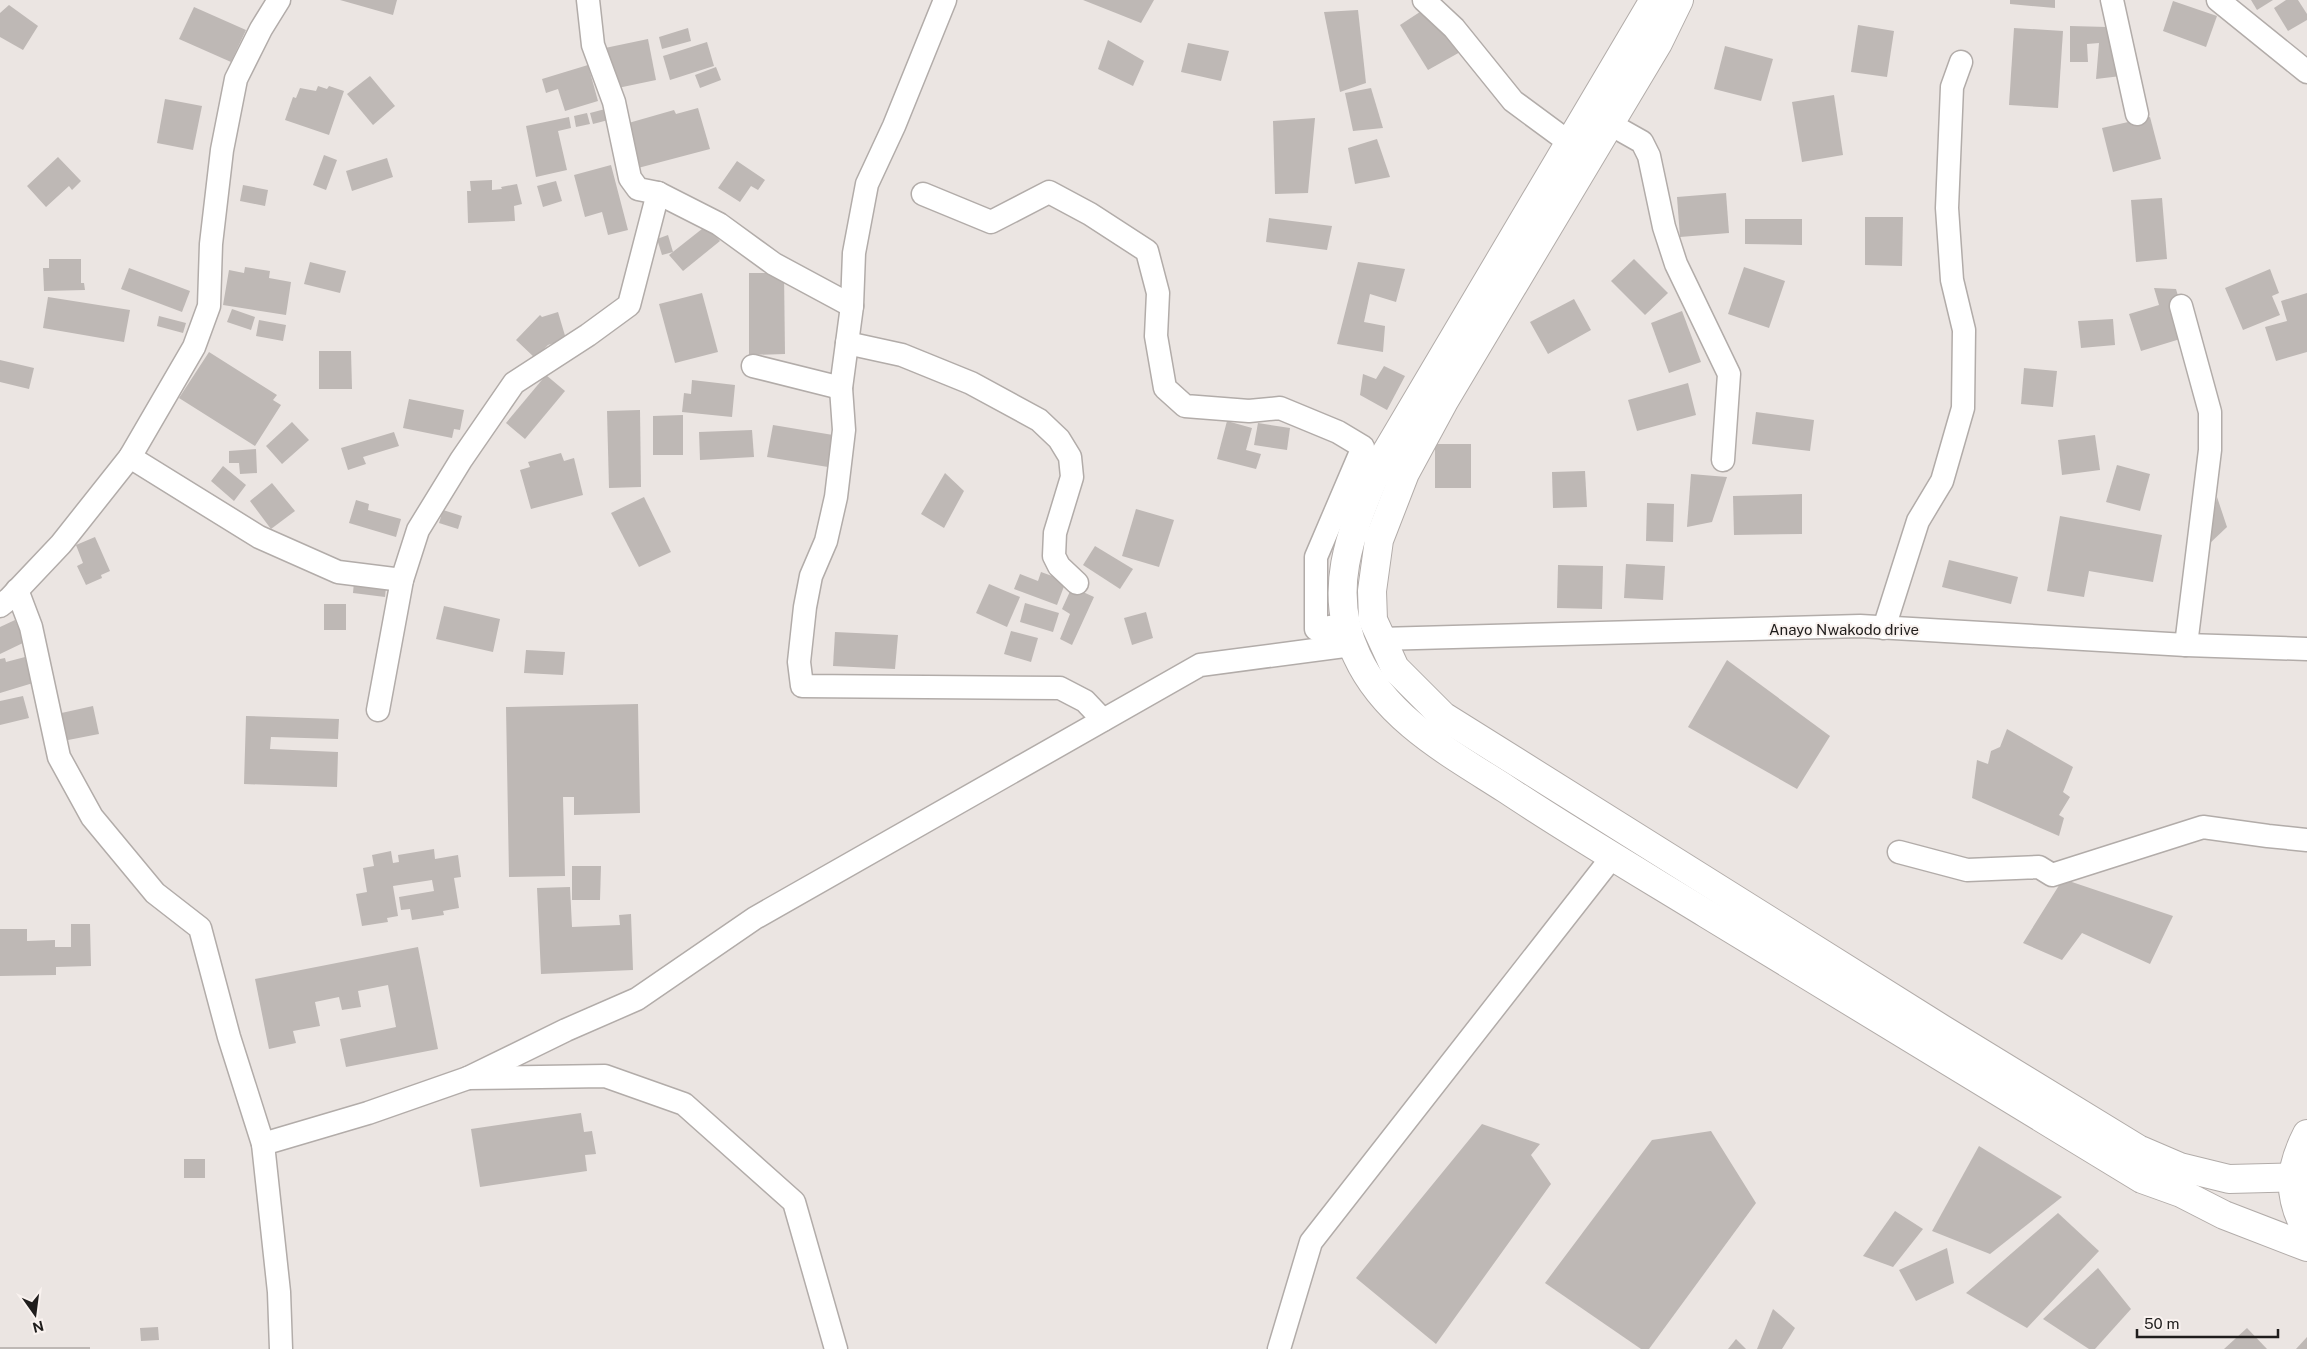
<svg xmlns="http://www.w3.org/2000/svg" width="2307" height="1349" font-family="'Public Sans',sans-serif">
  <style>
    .building { fill: #beb8b5 }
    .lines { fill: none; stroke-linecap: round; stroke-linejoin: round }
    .street-casing { stroke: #b2aca9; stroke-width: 25 }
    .secondary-casing { stroke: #b2aca9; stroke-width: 30 }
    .street { stroke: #fff; stroke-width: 22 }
    .secondary { stroke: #fff; stroke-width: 28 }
    .labels { text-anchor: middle; stroke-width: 4; stroke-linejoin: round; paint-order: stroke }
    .street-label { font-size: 15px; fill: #1f1d1c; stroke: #f9f2ef }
  </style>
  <rect width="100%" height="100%" fill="#ebe5e2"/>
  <g class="building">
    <polygon points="340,0 397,0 393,15"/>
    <polygon points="1083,0 1154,0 1141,23"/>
    <polygon points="2010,0 2055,0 2055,8 2010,4"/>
    <polygon points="2251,0 2273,0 2257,10"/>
    <polygon points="2286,0 2298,0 2307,14 2307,20 2288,31 2274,8"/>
    <polygon points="2173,1 2217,16 2206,47 2163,31"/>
    <polygon points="9,5 38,26 23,50 0,37 0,13"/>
    <polygon points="194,7 246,30 231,62 179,39"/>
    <polygon points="1426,8 1462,51 1428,70 1400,25"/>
    <polygon points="1358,10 1366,83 1340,92 1324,12"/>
    <polygon points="1858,25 1894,31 1887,77 1851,72"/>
    <polygon points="2070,26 2108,27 2121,76 2096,79 2099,43 2087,44 2088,62 2070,62"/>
    <polygon points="688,28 691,41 662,49 659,37"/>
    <polygon points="2014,28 2063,31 2058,108 2009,105"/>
    <polygon points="648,39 656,80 613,89 605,48"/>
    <polygon points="1108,40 1144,61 1133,86 1098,69"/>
    <polygon points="707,42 714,66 670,80 663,56"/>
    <polygon points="1188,43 1229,51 1221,81 1181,72"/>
    <polygon points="1725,46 1773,59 1761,101 1714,89"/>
    <polygon points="588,65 598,101 565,111 558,89 546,93 542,79"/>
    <polygon points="716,67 721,80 700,88 695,75"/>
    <polygon points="370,76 395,106 373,125 347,94"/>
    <polygon points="318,86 327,89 329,86 344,91 329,135 285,120 293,97 296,98 300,88 316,91"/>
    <polygon points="1371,88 1383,128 1353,131 1345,93"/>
    <polygon points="1834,95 1843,155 1802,162 1792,102"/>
    <polygon points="165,99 202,106 193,150 157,143"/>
    <polygon points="609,108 612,119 593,124 590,113"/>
    <polygon points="698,108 710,149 638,168 625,124 674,110 676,114"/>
    <polygon points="587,113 590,124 576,127 574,116"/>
    <polygon points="569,117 571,128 558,131 567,170 536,177 526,126"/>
    <polygon points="2150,117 2161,159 2113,172 2102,128"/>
    <polygon points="1315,118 1308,193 1275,194 1273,121"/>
    <polygon points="1377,139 1390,177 1355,184 1348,148"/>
    <polygon points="324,155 337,160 326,190 313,185"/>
    <polygon points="58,157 81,181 72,190 69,186 46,207 27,186"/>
    <polygon points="387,158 393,177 352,191 346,171"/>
    <polygon points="737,161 765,180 758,190 751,186 740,202 718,188"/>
    <polygon points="611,165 628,230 608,235 602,212 585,217 574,175"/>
    <polygon points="492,180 492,190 502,189 501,187 517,184 522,204 514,206 515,221 468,223 467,191 471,191 470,181"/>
    <polygon points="556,181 562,201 543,207 537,186"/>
    <polygon points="243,185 268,190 265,206 240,201"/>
    <polygon points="1726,193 1729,233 1680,237 1677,197"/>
    <polygon points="2162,198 2167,259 2136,262 2131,200"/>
    <polygon points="1865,217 1903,217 1902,266 1865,265"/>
    <polygon points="1269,218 1332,226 1327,250 1266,242"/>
    <polygon points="1745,219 1802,219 1802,245 1745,244"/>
    <polygon points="707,225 720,241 683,271 669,255"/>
    <polygon points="668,235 673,252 662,255 657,239"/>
    <polygon points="49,259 81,259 81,283 84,283 85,290 44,291 43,268 49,268"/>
    <polygon points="1634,259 1668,293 1645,315 1611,281"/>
    <polygon points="310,262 346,271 340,293 304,284"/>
    <polygon points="1358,262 1405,269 1396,302 1370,294 1364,322 1385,326 1383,352 1337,344"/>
    <polygon points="245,267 270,271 269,278 291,282 286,315 223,305 229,270 244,273"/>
    <polygon points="1744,267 1785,281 1769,328 1728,314"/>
    <polygon points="129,268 190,291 182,312 121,289"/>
    <polygon points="2270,269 2279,293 2272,296 2280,315 2243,330 2225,288"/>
    <polygon points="749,273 784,273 785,354 749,355"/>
    <polygon points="2154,288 2176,289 2190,336 2141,351 2129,314 2159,305"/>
    <polygon points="702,293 718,352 675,363 659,304"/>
    <polygon points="2307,293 2307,352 2276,361 2265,327 2287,321 2281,301"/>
    <polygon points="48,297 130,310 124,342 43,328"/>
    <polygon points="1574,299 1591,330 1548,354 1530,322"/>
    <polygon points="232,309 255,317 251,330 227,322"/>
    <polygon points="1682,311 1701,362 1669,373 1651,323"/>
    <polygon points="558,312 566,339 548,345 535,358 516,340 540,315 542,317"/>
    <polygon points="159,316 186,323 183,333 157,326"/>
    <polygon points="2113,319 2115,345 2081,348 2078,321"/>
    <polygon points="259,320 286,325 283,341 256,336"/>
    <polygon points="319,351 351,351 352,389 319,389"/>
    <polygon points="209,352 277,395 273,400 281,405 255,446 179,398"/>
    <polygon points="0,360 34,368 29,389 0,382"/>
    <polygon points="1384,366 1405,376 1387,410 1360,395 1363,374 1376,379"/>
    <polygon points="2024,368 2057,371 2053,407 2021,404"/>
    <polygon points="546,375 565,391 525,439 506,423"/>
    <polygon points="692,380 735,385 732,417 682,412 684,393 691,394"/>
    <polygon points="1688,383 1696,415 1637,431 1628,400"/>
    <polygon points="409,399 464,410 460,430 454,429 452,438 403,428"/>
    <polygon points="640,410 641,487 609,488 607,411"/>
    <polygon points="1756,412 1814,420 1810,451 1752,444"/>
    <polygon points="683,415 683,455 653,455 653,416"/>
    <polygon points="1227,421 1252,428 1246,450 1261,454 1256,469 1217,459"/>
    <polygon points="292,422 309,440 282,464 266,446"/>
    <polygon points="1258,423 1290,428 1287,450 1254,445"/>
    <polygon points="773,425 833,435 828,467 767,457"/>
    <polygon points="752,430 754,457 700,460 699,432"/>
    <polygon points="394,432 399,446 363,457 366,464 348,470 341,448"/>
    <polygon points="2095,435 2100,470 2062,475 2058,440"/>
    <rect x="1435" y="444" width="36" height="44"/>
    <polygon points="256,449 257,473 240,474 239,463 229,463 229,451"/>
    <polygon points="561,453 564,461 574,458 583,495 531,509 520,470 530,467 528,462"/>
    <polygon points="2117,465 2150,474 2140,511 2106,502"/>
    <polygon points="223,466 246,485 234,501 211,481"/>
    <polygon points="1585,471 1587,507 1553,508 1552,472"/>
    <polygon points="945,473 964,491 944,528 921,514"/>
    <polygon points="1691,474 1727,477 1712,522 1687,527"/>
    <polygon points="272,483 295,511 271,529 250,501"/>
    <polygon points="1802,494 1802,534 1734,535 1733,496"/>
    <polygon points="644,497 671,552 639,567 611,513"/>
    <polygon points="2217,497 2227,527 2208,545"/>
    <polygon points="356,500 369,504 368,510 401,519 396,537 349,523"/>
    <polygon points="1647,503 1674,504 1673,542 1646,541"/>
    <polygon points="1136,509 1174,520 1159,567 1122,556"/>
    <polygon points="443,510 462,516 458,529 439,523"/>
    <polygon points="2060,516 2162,535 2153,582 2089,571 2084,597 2047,591"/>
    <polygon points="95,537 110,571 101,575 102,578 86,585 77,566 83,563 76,545"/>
    <polygon points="1095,546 1133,569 1120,589 1083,565"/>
    <polygon points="1949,560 2018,577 2011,604 1942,587"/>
    <polygon points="1626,564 1665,566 1663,600 1624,598"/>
    <polygon points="1558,565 1603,566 1602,609 1557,608"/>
    <polygon points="1041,572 1066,581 1057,605 1014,589 1020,574 1038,581"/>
    <polygon points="354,582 386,587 385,597 353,593"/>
    <polygon points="989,584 1020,597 1007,627 976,613"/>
    <polygon points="1072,587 1094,597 1072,645 1060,639 1070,614 1062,609"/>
    <polygon points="1025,603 1059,613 1053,632 1020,622"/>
    <rect x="324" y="604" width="22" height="26"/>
    <polygon points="444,606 500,619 493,652 436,639"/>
    <polygon points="1146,612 1153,638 1132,645 1124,618"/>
    <polygon points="15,620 25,642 0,654 0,627"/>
    <polygon points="1011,631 1038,638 1031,662 1004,654"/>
    <polygon points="835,632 898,635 895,669 833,666"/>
    <polygon points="526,650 565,652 563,675 524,673"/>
    <polygon points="25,657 33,683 0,693 0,659 5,658 6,662"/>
    <polygon points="1727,660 1830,736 1797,789 1688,727"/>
    <polygon points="23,696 29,718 0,725 0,701"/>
    <polygon points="638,704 640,813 574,815 574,797 563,797 565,876 509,877 506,707"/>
    <polygon points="93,706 99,734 63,741 57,714"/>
    <polygon points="246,716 339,719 338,739 271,737 270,749 338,752 337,787 244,784"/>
    <polygon points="2007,729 2073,767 2063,792 2070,797 2059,815 2064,818 2059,836 1972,798 1977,760 1988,764 1991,751 2000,747"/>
    <polygon points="434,849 435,859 458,855 461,877 454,878 459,908 443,911 444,915 412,920 410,909 401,910 399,897 434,891 432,880 393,886 398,916 387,918 388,922 362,926 356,894 367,892 363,868 374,866 372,855 391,851 393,863 399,862 398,855"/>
    <polygon points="572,866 601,866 600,900 572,900"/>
    <polygon points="2063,879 2173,916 2150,964 2082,933 2062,960 2023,943"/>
    <polygon points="570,887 572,927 620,925 619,915 631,914 633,970 541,974 537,888"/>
    <polygon points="71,924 90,924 91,966 56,967 56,975 0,976 0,929 27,929 27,941 55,940 55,947 71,947"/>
    <polygon points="418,947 438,1049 346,1067 340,1039 396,1027 388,985 358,991 361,1007 342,1010 339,997 315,1002 320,1026 293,1031 296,1043 269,1049 255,979"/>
    <polygon points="581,1113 584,1132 592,1131 596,1154 585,1155 587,1171 480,1187 471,1129"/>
    <polygon points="1482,1124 1540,1144 1531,1155 1551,1184 1436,1344 1356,1278"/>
    <polygon points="1711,1131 1756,1203 1649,1349 1641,1349 1545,1283 1652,1140"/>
    <polygon points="1979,1146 2062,1197 1990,1254 1932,1231"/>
    <rect x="184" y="1159" width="21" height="19"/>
    <polygon points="1895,1211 1923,1229 1893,1267 1863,1256"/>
    <polygon points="2058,1213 2099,1251 2027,1328 1966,1293"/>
    <polygon points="1947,1248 1954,1283 1916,1301 1899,1270"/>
    <polygon points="2098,1268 2131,1309 2095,1349 2089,1349 2043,1319"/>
    <polygon points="1773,1309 1795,1328 1782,1349 1757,1349"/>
    <polygon points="158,1327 159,1340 141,1341 140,1328"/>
    <polygon points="2247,1328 2267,1349 2224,1349"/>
    <polygon points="2307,1337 2307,1349 2296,1349"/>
    <polygon points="1736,1339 1746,1349 1728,1349"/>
    <rect x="0" y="1347" width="90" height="2"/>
  </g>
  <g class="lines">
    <g class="street-casing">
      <g id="street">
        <polyline points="588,0 593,45 614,102 630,178 638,189 658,193 719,224 774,264 852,306"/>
        <polyline points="945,0 894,126 867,184 854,253 852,306 841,388 844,430 836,497 826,541 811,576 805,607 799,662 802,686 1060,688 1085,701 1103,720"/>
        <polyline points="1424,0 1454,28 1513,101 1570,143"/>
        <polyline points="2112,0 2137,114"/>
        <polyline points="2218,0 2307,72"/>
        <polyline points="1610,124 1642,142 1649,156 1664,227 1676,264 1729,374 1723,460"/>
        <polyline points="923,194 991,222 1049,192 1090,214 1147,251 1158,293 1156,336 1165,388 1185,406 1249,411 1280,408 1338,432 1363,447 1316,557 1316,629 1345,625"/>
        <polyline points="2181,306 2210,412 2210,450 2186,645"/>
        <polyline points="847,343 902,355 971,383 1039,420 1059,439 1070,457 1072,477 1055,533 1054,556 1059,566 1077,583"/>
        <polyline points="753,366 841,388"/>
        <polyline points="130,457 259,537 338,572 402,580"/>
        <polyline points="17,590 31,627 59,757 92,817 155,893 200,928 229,1037 263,1144"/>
        <polyline points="0,606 9,599 61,544 130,457 194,347 209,306 211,244 222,150 236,79 261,29 279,0"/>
        <polyline points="1884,628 1918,521 1942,481 1963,408 1964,330 1952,280 1947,208 1952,87 1961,62"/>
        <polyline points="1380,639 1860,626 2186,645 2307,649"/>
        <polyline points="378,710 402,580 418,530 461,460 514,383 588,335 629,305 658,193"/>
        <polyline points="1899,852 1967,870 2039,867 2052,875 2203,827 2268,836 2307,840"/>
        <polyline points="468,1078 566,1030 637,999 755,918 1200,665 1352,645"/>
        <polyline points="281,1349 279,1292 263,1144 368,1113 468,1078 605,1076 684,1104 794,1202 836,1349"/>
        <polyline points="1279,1349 1311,1242 1613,856"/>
      </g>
    </g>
    <g class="secondary-casing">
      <g id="secondary">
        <path d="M1654,0L1380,463C1354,526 1324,588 1357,656C1386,719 1450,753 1506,789C1572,833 1640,873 1707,914C1852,1003 1997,1091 2142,1179L2181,1193L2224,1215L2307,1247"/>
        <polyline points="1679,0 1658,43 1444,401 1405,473 1379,540 1372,591 1373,620 1395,668 1443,716 1942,1029 2138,1149 2180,1167 2229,1179 2307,1177"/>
        <path d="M2307,1134C2288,1171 2288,1196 2307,1232"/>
      </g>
    </g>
    <use href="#street" class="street"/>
    <use href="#secondary" class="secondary"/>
  </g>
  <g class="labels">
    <g class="street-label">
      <text x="1844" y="635">Anayo Nwakodo drive</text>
    </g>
  </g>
  <g transform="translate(35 1314) rotate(166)" stroke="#f9f2ef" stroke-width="4" paint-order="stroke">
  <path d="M0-4L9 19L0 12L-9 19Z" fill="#1f1d1c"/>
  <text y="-8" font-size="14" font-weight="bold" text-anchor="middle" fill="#1f1d1c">N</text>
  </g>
  <path d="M2137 1329v8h141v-8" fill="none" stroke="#1f1d1c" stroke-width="2.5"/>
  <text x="2144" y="1329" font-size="15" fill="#1f1d1c" stroke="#f9f2ef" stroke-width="4" paint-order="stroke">50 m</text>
</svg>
